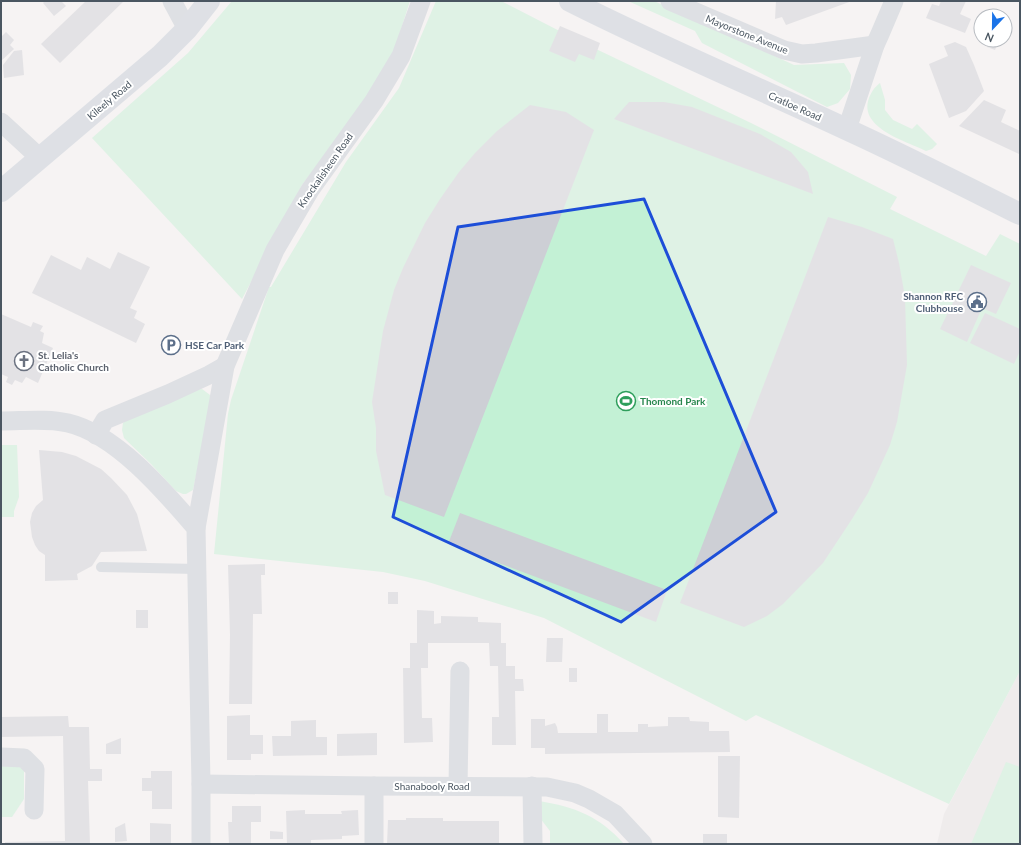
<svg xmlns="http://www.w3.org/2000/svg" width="1021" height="845" font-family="Lato,sans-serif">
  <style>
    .education { fill: #e6e4e5 }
    .green { fill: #c3f1d5 }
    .building { fill: #cdcfd5 }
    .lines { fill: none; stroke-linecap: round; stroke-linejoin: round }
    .service { stroke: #c1cad2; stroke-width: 10 }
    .minor { stroke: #c1cad2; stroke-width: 19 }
    .secondary { stroke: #c1cbd6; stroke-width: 22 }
    .marked { fill: none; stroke: #1d4ed8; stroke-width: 3; stroke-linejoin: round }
    .labels { text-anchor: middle; stroke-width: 4; stroke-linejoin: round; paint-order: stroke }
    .street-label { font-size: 10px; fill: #4a5661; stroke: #fff }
    .service-label { font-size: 10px; font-weight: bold; fill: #4e5e75; stroke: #fff; text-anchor: end }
    .worship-label { font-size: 10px; font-weight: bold; fill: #5b616d; stroke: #fff; text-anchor: start }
    .leisure-label { font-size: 10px; font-weight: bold; fill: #27864d; stroke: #fff; text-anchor: start }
  </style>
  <rect width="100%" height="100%" fill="#f5f3f3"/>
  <polygon class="education" points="1020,671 1020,844 937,844 944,814"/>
  <g class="green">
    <polygon points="232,1 410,1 395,48 364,103 302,185 242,299 92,138 188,53"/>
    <polygon points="436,1 501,1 575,39 751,123 897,197 890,209 986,256 1000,234 1020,244 1020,671 949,804 756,715 746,721 544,618 425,581 383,572 214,554 228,414 231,400 269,287 271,287 346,162 399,88"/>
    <polygon points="628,1 654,1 794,65 844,63 851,75 850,89 838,103 827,107 702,43 695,31"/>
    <path d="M880,83L885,100V110L893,120L912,129L917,124L937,144L932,149L926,151C906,141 858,128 869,98C872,91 874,88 880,83Z"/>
    <polygon points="202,389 210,395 212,401 193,490 186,494 183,494 176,491 151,464 124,438 122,430 123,423 126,419 195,390"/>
    <polygon points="1,445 17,445 19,497 14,511 14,517 1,517"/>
    <polygon points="1006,762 1020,767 1020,844 971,844"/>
    <polygon points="1,763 17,765 24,769 24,799 12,817 1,817"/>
    <path d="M539,801C575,807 599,816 624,844H550V831L540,818Z"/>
  </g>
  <g class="building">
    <polygon points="45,1 61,1 66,6 54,16 43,3"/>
    <polygon points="86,1 124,1 60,63 41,44"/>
    <polygon points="776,1 852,1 786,25 782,17 775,19"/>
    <polygon points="941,1 966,1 960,14 971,19 965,33 926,18 932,4 939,6"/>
    <polygon points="560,26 600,43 594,60 579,54 575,62 549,51"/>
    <polygon points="6,32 14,40 10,45 14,49 1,61 1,37"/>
    <polygon points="990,40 999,40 995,50 987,47"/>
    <polygon points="955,42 966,47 974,65 984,91 966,111 949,118 929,64 948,56 944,46"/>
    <polygon points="22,50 24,75 4,78 3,65 14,51"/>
    <polygon points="984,100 1006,110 1001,122 1020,131 1019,154 959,126"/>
    <polygon points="629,102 664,102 692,107 760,134 791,152 808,172 813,194 614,119"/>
    <polygon points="530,105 566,112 594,130 444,517 385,495 376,451 376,428 372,402 383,331 394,290 403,268 425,223 440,199 459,172 475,153 497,131"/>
    <polygon points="828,217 862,227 893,239 899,263 905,297 906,332 907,365 897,422 890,445 868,493 852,519 823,563 783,604 767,616 744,627 680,603"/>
    <polygon points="118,252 150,267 130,308 137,311 134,318 145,324 136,343 32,293 51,255 81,270 87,257 110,269"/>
    <polygon points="971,265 1011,283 996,314 982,308 967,342 940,329"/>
    <polygon points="985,313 1020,329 1020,351 1014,364 970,343"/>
    <polygon points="1,314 31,327 33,322 43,326 40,331 44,333 42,343 53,348 38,383 26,377 22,383 15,380 12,385 6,382 8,377 1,374"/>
    <polygon points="39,450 62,452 76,456 101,469 111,478 127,495 137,514 147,551 101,552 92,566 77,574 78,580 45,581 45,555 39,551 35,545 32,537 30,522 32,513 36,506 43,500"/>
    <polygon points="460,513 667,590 656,622 448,544"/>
    <polygon points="265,564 265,575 261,575 262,614 253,614 252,704 229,704 230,635 228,565"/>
    <rect x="388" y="592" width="10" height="12"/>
    <rect x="136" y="610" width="12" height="18"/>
    <polygon points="417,610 434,611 434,624 441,623 441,616 478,617 478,622 501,623 501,643 506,643 506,666 515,666 515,679 523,679 524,691 515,691 516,745 492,745 492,717 499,717 498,666 490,666 489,643 428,643 428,668 421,668 422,718 432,718 433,742 404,743 403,668 410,668 410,643 417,643"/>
    <polygon points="547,638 563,638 562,662 546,662"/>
    <rect x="569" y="668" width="8" height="14"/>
    <polygon points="597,714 608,714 608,732 638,732 638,724 648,724 648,727 668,726 668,717 689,717 690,721 709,722 709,731 729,731 730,752 545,754 545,748 531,748 531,719 545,719 545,726 555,723 557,727 558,733 597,733"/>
    <polygon points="250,715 250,735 263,735 263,754 251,754 251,760 227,760 227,716"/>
    <polygon points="68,716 69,727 89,727 90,769 102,769 102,781 88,781 90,844 5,844 5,842 65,841 63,736 1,737 1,717"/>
    <polygon points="316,720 316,737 327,737 327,755 273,756 272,736 291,736 291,721"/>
    <polygon points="377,733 377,755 337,756 337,734"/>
    <polygon points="121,738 121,754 106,754 106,744"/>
    <polygon points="718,756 740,756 739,818 718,817"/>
    <polygon points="151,771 172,771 172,809 152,809 152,791 142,791 142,778 151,778"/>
    <polygon points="232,806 261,806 261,822 251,822 251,844 229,844 228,822 232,822"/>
    <polygon points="305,810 305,814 342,814 341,811 358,810 359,835 342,836 342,839 311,840 311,844 287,844 286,811"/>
    <polygon points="406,818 443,818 443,821 499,821 499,844 406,843 406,844 387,844 388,820 406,820"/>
    <polygon points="125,823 127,841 115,842 115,828"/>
    <polygon points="150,823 171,824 171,844 150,844"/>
    <polygon points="270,831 283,832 283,839 270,839"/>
    <rect x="703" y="834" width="24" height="10"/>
  </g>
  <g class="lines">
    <polyline class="service" points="101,567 197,569"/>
    <g class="minor">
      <polyline points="172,1 187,29"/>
      <polyline points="670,1 784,50 802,54 816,53 875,45"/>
      <polyline points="1,122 40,158"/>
      <polyline points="847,129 875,45 880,34 894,1"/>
      <path d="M1,421C23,421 47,418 68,423C116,434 165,492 196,528L201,784V844"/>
      <polyline points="96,435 105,420 168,394 209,375 225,366"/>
      <polyline points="196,528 225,366 275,250 310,190 374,101 401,56 421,1"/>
      <polyline points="1,757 24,758 35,769 34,810"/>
      <polyline points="201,784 374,786 547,787 575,793 589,799 615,814 643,844"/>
      <polyline points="374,786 374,844"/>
      <polyline points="458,786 460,671"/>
      <polyline points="532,786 533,844"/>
    </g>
    <g class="secondary">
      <path d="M570,1C661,47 754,86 846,129C905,156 962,185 1020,214"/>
      <polyline points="1,191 160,56 187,29 209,1"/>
    </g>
  </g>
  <path d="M0 0H1021V845H0ZM644,199L776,512L621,622L393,517L458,227Z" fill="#f5f3f3" fill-opacity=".55" fill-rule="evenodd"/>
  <path class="marked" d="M644,199L776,512L621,622L393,517L458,227Z"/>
  <defs>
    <g id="civic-ring" transform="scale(1)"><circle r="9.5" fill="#fff" stroke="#5c6f8a" stroke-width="1.5"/><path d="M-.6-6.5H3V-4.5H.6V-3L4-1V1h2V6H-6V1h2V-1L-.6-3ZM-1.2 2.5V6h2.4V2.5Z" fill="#5c6f8a"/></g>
    <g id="parking-ring" transform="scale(1)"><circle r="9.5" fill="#fff" stroke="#5c6f8a" stroke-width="1.5"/><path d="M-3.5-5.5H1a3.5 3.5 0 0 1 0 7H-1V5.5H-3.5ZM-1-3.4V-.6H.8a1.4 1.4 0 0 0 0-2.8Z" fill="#5c6f8a"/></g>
    <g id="church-ring" transform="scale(1)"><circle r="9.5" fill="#fff" stroke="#6b7280" stroke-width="1.5"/><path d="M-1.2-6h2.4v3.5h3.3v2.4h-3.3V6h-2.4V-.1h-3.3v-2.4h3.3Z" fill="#6b7280"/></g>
    <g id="stadium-ring" transform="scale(1)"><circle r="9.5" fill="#fff" stroke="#2e9e5b" stroke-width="1.5"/><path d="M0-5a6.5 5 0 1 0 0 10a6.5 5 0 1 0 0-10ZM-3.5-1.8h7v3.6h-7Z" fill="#2e9e5b"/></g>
  </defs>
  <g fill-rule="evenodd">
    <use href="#civic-ring" x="977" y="302"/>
    <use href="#parking-ring" x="171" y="345"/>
    <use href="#church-ring" x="24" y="361"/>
    <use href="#stadium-ring" x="626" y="401"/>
  </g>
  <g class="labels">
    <g class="street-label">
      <text transform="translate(747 34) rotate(22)" y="4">Mayorstone Avenue</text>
      <text transform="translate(109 100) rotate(-40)" y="4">Kileely Road</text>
      <text transform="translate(795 106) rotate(24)" y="4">Cratloe Road</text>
      <text transform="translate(325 170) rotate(-55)" y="4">Knockalisheen Road</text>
      <text x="432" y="790">Shanabooly Road</text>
    </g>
    <g class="service-label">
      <text x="963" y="300">Shannon RFC<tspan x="963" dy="12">Clubhouse</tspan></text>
      <text x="185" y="349" text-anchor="start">HSE Car Park</text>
    </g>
    <g class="worship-label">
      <text x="38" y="359">St. Lelia's<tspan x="38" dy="12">Catholic Church</tspan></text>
    </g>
    <g class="leisure-label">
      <text x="640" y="405">Thomond Park</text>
    </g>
  </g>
  <rect width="1021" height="845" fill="none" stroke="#4a5661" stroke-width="4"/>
  <g transform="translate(993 28) rotate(202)"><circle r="19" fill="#ffffff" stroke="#b7bbc0"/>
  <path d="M0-3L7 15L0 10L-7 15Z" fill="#1a73e8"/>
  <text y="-6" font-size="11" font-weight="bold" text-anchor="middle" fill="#4a5661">N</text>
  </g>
</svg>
